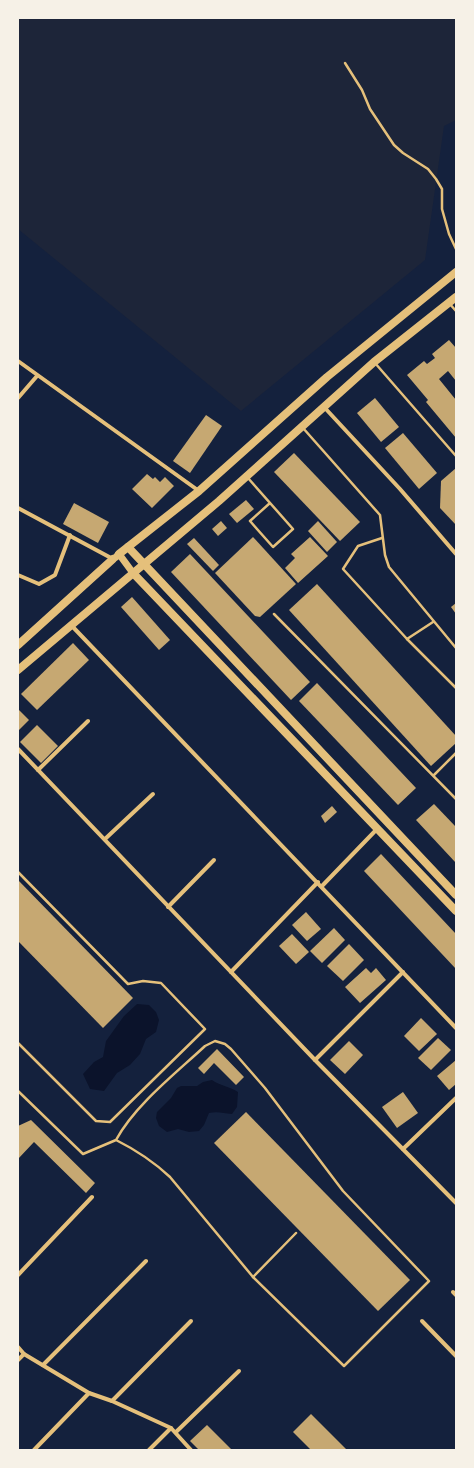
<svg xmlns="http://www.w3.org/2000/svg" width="474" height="1468" font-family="'Titillium Web',sans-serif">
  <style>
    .green { fill: #1d2539 }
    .water { fill: #0b132b }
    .building { fill: #c6a872 }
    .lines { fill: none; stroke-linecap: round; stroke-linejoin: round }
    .service { stroke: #e5c07b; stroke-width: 2.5 }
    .minor { stroke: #e5c07b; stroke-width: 4 }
    .tertiary { stroke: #e5c07b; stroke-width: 7 }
    .secondary { stroke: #e5c07b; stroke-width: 8 }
  </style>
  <rect width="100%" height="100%" fill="#14213d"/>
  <polygon class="green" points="18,18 456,18 456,120 444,126 425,260 241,411 18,229"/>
  <g class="water">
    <polygon points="137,1004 149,1005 156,1012 159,1020 156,1032 146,1039 140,1054 130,1065 117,1073 104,1091 90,1089 83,1074 94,1062 103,1057 106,1041 124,1016"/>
    <path d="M212,1080C220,1086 229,1086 238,1092L237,1107L232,1114C223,1113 217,1111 209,1113L204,1125L199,1131L189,1132L178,1129L167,1132L159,1126L156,1118L157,1112L171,1098L177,1088L181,1086H197L203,1082Z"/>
  </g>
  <g class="building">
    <polygon points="449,340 456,348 456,381 448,371 439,379 456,400 456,438 426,402 428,400 407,375 424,361 427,364 435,358 432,354"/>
    <polygon points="375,398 399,427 381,442 357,413"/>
    <polygon points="206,415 222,426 190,473 173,461"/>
    <polygon points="403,433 437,473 419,489 385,448"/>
    <polygon points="294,453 360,522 340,541 274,472"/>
    <polygon points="456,468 456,525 440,508 441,481"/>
    <polygon points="147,474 153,479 155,477 160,482 165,477 174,486 152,508 132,489"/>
    <polygon points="246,500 254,509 237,523 229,514"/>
    <polygon points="74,503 109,522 98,543 63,524"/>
    <polygon points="221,521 227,528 218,536 212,529"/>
    <polygon points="318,521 337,542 327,552 308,531"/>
    <polygon points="253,537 296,584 260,617 255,616 215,573"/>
    <polygon points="310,537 328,556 298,583 285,568 295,558 291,554"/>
    <polygon points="194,538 219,565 213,571 187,544"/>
    <polygon points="190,554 310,682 291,700 171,572"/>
    <polygon points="317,584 456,736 456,743 431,766 289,610"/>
    <polygon points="132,597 170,640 159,650 121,607"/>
    <polygon points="456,603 456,614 451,607"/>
    <polygon points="73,643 89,660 37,710 21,694"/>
    <polygon points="317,683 416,788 398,805 299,701"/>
    <polygon points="18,709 29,720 18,731"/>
    <polygon points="37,725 58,746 41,763 20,742"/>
    <polygon points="434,804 456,827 456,863 416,820"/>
    <polygon points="332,806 337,812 325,823 321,816"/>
    <polygon points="381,854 456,934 456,969 364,871"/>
    <polygon points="18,880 133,998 103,1028 18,941"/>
    <polygon points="306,912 321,929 307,941 292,925"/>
    <polygon points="334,928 345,940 322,963 310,951"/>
    <polygon points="292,934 309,952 296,964 279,946"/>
    <polygon points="349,944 364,960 343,981 327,966"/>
    <polygon points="366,968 371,973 376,968 386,980 360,1003 345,987"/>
    <polygon points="421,1018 437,1034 419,1051 404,1036"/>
    <polygon points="438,1038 451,1050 431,1070 418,1058"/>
    <polygon points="349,1041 363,1055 345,1074 330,1060"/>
    <polygon points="217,1049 244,1077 236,1085 214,1063 204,1074 198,1068"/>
    <polygon points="456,1060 456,1084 449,1090 437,1076"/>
    <polygon points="403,1092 418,1113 397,1128 382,1107"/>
    <polygon points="246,1112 410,1280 378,1311 214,1143"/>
    <polygon points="31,1120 95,1183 86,1193 34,1142 18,1159 18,1126"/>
    <polygon points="311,1414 347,1450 311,1450 293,1432"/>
    <polygon points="207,1425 232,1450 199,1450 190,1441"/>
  </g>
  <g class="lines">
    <g class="service">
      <polyline points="345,63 362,90 370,109 394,145 403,153 428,169 436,179 442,189 442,209 449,234 456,249"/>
      <polyline points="449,303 456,311"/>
      <polyline points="375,363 456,456"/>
      <polyline points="303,428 380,515 385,555 389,567 456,648"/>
      <polyline points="248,478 293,529 273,547 250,521 270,503"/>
      <polyline points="382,538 358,546 343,569 407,639 456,688"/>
      <polyline points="274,614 456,799"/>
      <polyline points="407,639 433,622"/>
      <polyline points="434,775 456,753"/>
      <polyline points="18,872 128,984 143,981 161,983 205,1029 110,1122 96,1121 18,1043"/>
      <path d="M18,1091L83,1154L116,1140C136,1150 154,1162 170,1177L253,1277L344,1366L429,1281L343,1191L265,1088L231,1049L225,1044L215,1041L205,1046C176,1073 135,1105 116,1140"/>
      <polyline points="253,1277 296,1233"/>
    </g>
    <g class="minor">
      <polyline points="18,361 199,491"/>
      <polyline points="18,398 37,376"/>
      <polyline points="324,407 400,489 456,554"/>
      <polyline points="18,508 113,559"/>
      <polyline points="18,575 39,584 55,575 70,535"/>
      <polyline points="71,625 456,1028"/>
      <polyline points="18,749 315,1060 456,1203"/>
      <polyline points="38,770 88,721"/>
      <polyline points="105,839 153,794"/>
      <polyline points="322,886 377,829"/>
      <polyline points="168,907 214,860"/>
      <polyline points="231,972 318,882"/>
      <polyline points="315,1060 403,972"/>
      <polyline points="403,1149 456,1098"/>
      <polyline points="18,1275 92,1197"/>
      <polyline points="453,1292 456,1295"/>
      <polyline points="422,1321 456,1356"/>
      <polyline points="18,1347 24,1354 89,1393 112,1401 171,1428 191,1450"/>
      <polyline points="18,1360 24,1354"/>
      <polyline points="43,1365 146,1261"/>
      <polyline points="112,1401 191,1321"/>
      <polyline points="176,1432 239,1371"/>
      <polyline points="34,1450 89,1393"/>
      <polyline points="149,1450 171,1428"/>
    </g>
    <polyline class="tertiary" points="116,557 119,554 133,573"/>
    <g class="secondary">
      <polyline points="128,547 456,895"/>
      <polyline points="119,554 199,491 327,377 456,272"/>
      <polyline points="133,573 456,911"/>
      <polyline points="18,645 113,559"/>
      <polyline points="18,670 219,501 374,362 456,297"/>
    </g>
  </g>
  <rect width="474" height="1468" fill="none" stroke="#f6f1e7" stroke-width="38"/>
</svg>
